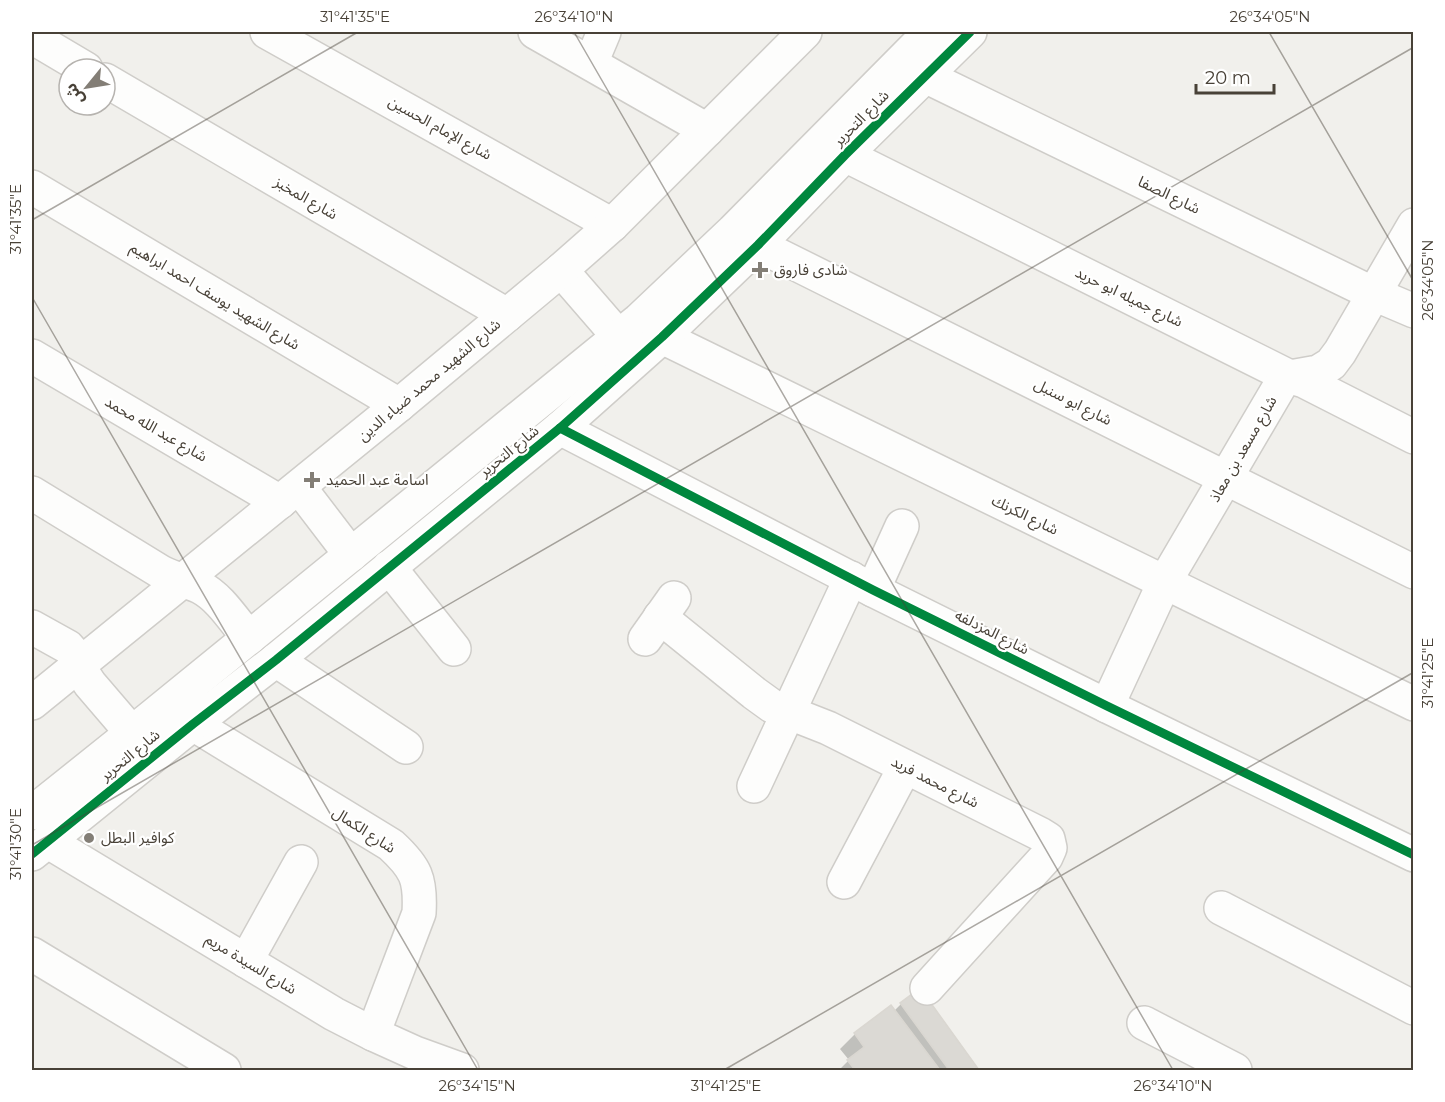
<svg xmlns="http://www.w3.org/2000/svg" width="1445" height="1102" font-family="Montserrat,'Noto Sans Arabic',sans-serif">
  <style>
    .shadow { fill: #0003 }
    .building { fill: #dbd9d4; stroke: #dad7d1; stroke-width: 1.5 }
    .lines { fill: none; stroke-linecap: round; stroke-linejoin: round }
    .minor-casing { stroke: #cfcdc9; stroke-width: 36 }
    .minor { stroke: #fdfdfc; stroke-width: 33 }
    .cycleway-casing { stroke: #fff; stroke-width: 13 }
    .cycleway { stroke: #00873e; stroke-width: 9 }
    .ticks { fill: none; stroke: #484137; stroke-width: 1.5; stroke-opacity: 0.45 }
    .poi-dot { fill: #837e76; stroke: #fff; stroke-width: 2 }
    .labels { text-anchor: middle; stroke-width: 4.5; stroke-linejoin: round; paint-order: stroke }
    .street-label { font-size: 15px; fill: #484137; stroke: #fff }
    .poi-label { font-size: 15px; fill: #484137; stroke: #fff; text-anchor: start }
    .neatline { fill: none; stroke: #484137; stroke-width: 2 }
    .ticks-label { font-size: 15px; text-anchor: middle; fill: #484137 }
  </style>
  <rect width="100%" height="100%" fill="#f1f0ec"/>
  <polygon class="shadow" points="920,990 977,1070 839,1070 849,1060 840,1049 855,1034 894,1011 901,1004"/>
  <g class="building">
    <polygon points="920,988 979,1070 949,1070 900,1003"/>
    <polygon points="891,1005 940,1070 855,1070 847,1060 864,1047 854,1033"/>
  </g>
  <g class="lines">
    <g class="minor-casing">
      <g id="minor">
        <polyline points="267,32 612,225"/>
        <polyline points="535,32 707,130"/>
        <polyline points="32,37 86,69"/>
        <polyline points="591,63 604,32"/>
        <polyline points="925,76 1374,294 1414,311"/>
        <polyline points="105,80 507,315"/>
        <polyline points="845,155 1290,377 1304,381 1414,437"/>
        <polyline points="32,187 399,405"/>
        <polyline points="740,235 758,245 1414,572"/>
        <polyline points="561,270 619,337"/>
        <polyline points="645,325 662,337 1414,704"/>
        <polyline points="32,356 280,502"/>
        <polyline points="560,428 873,590 1107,706 1414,855"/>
        <polyline points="299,487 351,555"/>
        <path d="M32,493L161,572C174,579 188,581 200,587C221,598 234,621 249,638"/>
        <polyline points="389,567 454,649"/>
        <polyline points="873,590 902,526"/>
        <polyline points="660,617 754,693 772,706 828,728 1040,834 1048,839 1050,848 1046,857 927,988"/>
        <polyline points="32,627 68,647 75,655 84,675 90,684 132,733"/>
        <polyline points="645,639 674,598"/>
        <polyline points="276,660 406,747"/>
        <polyline points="32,703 399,405 561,270 612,225 805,32"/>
        <polyline points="1107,706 1164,583 1281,384 1290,377 1318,372 1331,364 1340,352 1414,225"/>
        <path d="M193,724L391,845C416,868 421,879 419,913L373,1034"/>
        <polyline points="754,786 851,578"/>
        <polyline points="32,813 132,733 639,320 733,231 930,32"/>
        <polyline points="47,841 334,1014 373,1034 415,1053 462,1070"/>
        <polyline points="32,854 193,724 276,660 560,428 662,337 758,245 845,155 970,32"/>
        <polyline points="844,882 905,767"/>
        <polyline points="1221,908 1414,1008"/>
        <polyline points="32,954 224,1070"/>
        <polyline points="246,961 301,862"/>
        <polyline points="1144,1023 1235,1070"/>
      </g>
    </g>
    <use href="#minor" class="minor"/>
    <g class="cycleway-casing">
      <g id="cycleway">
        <polyline points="560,428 873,590 1107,706 1414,855"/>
        <polyline points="32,854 193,724 276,660 560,428 662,337 758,245 845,155 970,32"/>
      </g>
    </g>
    <use href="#cycleway" class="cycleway"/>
  </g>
  <path class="ticks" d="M574,32L1173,1070M1269,32L1414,282M32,220L358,32M32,297L478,1070M32,845L1414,47M724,1070L1414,672"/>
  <g class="poi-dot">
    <path d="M757 261h6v6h6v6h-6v6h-6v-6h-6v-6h6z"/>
    <path d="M309 471h6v6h6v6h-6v6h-6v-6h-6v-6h6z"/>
    <circle cx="89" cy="838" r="6"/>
  </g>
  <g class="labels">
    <g class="street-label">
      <text transform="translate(861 118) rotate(-45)" y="5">شارع التحرير</text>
      <text transform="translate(440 128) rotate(29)" y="5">شارع الإمام الحسين</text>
      <text transform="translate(1169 195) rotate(26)" y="5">شارع الصفا</text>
      <text transform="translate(306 198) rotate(30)" y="5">شارع المخبز</text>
      <text transform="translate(215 296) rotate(31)" y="5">شارع الشهيد يوسف احمد ابراهيم</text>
      <text transform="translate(1129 297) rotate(26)" y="5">شارع جميله ابو حريد</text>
      <text transform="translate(429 380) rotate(-40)" y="5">شارع الشهيد محمد ضياء الدين</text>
      <text transform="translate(1073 402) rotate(27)" y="5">شارع ابو سنبل</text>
      <text transform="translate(156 429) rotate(30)" y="5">شارع عبد الله محمد</text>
      <text transform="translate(1243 449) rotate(-60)" y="5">شارع مسعد بن معاذ</text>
      <text transform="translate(509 451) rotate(-39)" y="5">شارع التحرير</text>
      <text transform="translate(1025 515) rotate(26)" y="5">شارع الكرنك</text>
      <text transform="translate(992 632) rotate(27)" y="5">شارع المزدلفه</text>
      <text transform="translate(130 755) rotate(-39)" y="5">شارع التحرير</text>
      <text transform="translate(935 782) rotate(27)" y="5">شارع محمد فريد</text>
      <text transform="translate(364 830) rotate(33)" y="5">شارع الكمال</text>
      <text transform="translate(251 964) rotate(31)" y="5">شارع السيدة مريم</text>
    </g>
    <g class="poi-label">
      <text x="774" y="275">شادى فاروق</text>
      <text x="326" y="485">اسامة عبد الحميد</text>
      <text x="101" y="843">كوافير البطل</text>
    </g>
  </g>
  <rect width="1445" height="1102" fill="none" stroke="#ffffff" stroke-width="66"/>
  <g transform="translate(87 87) rotate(240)"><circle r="28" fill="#ffffff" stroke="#b6b3af" stroke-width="1.5"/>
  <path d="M0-4.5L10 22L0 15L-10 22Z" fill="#837e76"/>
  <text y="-9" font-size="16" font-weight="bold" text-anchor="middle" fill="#484137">ش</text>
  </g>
  <path d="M1196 84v9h78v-9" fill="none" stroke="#484137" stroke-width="3"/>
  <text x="1205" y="84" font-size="18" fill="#484137" stroke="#ffffff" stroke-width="4.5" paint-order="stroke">20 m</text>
  <rect x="33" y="33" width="1379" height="1036" class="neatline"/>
  <g class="ticks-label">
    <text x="355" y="22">31°41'35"E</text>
    <text x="574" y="22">26°34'10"N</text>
    <text x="1270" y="22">26°34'05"N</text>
    <text transform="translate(16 219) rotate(-90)" y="5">31°41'35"E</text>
    <text transform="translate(1428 280) rotate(-90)" y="5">26°34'05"N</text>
    <text transform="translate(1428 673) rotate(-90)" y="5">31°41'25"E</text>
    <text transform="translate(16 844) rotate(-90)" y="5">31°41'30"E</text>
    <text x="477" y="1091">26°34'15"N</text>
    <text x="726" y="1091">31°41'25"E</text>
    <text x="1173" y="1091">26°34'10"N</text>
  </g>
</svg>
